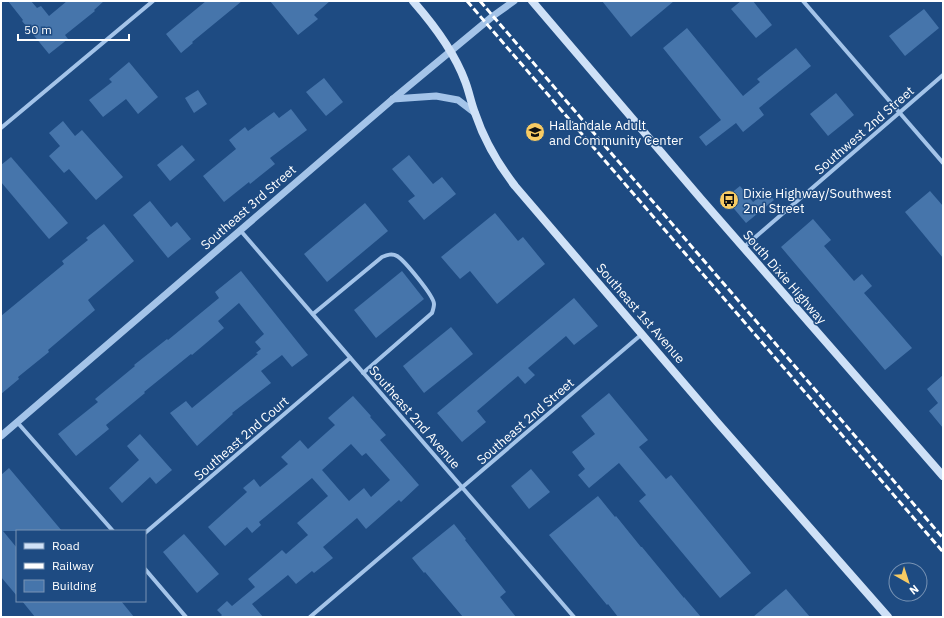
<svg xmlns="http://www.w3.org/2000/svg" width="944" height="618" font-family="'IBM Plex Sans',sans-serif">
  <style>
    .building { fill: #4675ab; fill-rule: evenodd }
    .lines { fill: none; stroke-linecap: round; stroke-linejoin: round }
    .minor { stroke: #a4c4e9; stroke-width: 4 }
    .tertiary { stroke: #a4c4e9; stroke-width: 7 }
    .secondary { stroke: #cfe1f7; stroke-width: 8 }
    .rail { stroke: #fff; stroke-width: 3; stroke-dasharray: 7 3; stroke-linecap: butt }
    .labels { text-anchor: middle; stroke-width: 3; stroke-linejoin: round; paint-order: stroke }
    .poi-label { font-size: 13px; fill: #fff; stroke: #1e4b82; text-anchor: start }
    .street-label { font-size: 13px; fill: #fff; stroke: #1e4b82 }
  </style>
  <rect width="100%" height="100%" fill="#1e4b82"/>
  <g class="building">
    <polygon points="8,1 31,1 37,8 41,6 49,16 67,1 104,1 94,10 95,11 65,35 68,39 49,54 22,21 23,20"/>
    <polygon points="206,1 242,1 192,42 193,43 181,53 166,34"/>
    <polygon points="270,1 330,1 314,15 318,19 298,35"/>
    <polygon points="602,1 674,1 631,37"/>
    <polygon points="741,1 753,1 772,25 756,38 731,9"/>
    <polygon points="924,9 939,28 905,56 889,36"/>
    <polygon points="687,28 743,96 760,82 757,79 796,48 811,66 759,108 764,115 743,132 736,123 706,146 699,137 721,120 663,48"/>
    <polygon points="129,62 158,97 138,114 126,99 103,117 89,100 112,82 109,79"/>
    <polygon points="324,78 343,102 326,116 306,92"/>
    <polygon points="198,90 207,104 194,113 185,98"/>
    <polygon points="836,93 854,115 828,136 810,114"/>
    <polygon points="291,109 307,130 270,158 275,164 250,184 249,182 224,202 203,176 236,149 229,140 245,127 248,131 274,112 279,118"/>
    <polygon points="63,121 75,136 82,130 123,177 96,200 69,169 64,173 49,156 60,146 49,133"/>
    <polygon points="182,145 195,160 170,181 157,165"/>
    <polygon points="409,155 433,184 442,177 456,194 424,220 408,201 415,196 392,169"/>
    <polygon points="11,157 68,223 49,239 1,182 1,165"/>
    <polygon points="740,186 753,202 767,191 774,200 746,223 725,198"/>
    <polygon points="930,191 943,206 943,258 905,212"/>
    <polygon points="150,201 171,227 177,222 191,239 168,258 133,215"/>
    <polygon points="365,203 388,231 327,282 304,254"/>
    <polygon points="495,213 518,241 523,237 545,264 497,304 470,271 460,279 441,257"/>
    <polygon points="813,219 831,240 824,246 854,281 862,274 872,286 864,293 912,348 885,370 781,247"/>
    <polygon points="104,224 134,261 88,300 95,310 48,350 49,352 18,377 19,379 1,394 1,316 64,264 62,261 88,240 86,238"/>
    <polygon points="241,271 308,355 292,367 282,355 261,371 271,383 232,413 233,414 197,446 170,413 186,401 192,408 258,354 256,353 261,349 255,342 264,334 239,303 218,321 224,328 192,355 191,354 144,392 145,393 106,425 109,429 76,456 58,434 98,402 95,399 135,366 134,365 167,339 168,340 219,298 215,292"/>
    <polygon points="402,271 424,299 376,338 354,310"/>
    <polygon points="574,298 598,326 574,345 566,336 528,368 535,375 525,384 518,376 477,411 486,422 462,442 437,413"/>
    <polygon points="451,327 473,354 424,393 403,366"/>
    <polygon points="943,375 943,428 929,411 938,403 927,389"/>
    <polygon points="609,393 648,440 639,447 666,479 671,475 751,573 720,598 639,501 646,495 619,463 589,488 578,475 585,469 572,452 595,434 581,416"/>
    <path d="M353,396L371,416L370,417L386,435L380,440L419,485L401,502L399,500L366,529L357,518L323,547L333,558L314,573L312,571L296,584L288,575L252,604L263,617H220L222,615L217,610L227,601L232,606L255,587L248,579L282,550L286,554L308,535L297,523L328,496L312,478L259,522L261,525L252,533L247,527L225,546L208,527L247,492L243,488L254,479L260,487L288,464L281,457L300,440L308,449L335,425L328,418ZM351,444L362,456L366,453L390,480L371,497L364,488L349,501L322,470Z"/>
    <polygon points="140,434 172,470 156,484 150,477 122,503 109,488 139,460 127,446"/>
    <polygon points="9,468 62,531 3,531 17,548 17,596 1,577 1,475"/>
    <polygon points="531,469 550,492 529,509 511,486"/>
    <polygon points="598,496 615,517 616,516 641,547 642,547 684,598 684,597 701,617 618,617 608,604 607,605 549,535"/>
    <polygon points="454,524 466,539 465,540 506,592 500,597 516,617 463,617 425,572 424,573 412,558"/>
    <polygon points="184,534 219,574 197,593 163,552"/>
    <polygon points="786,589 810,617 753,617"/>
    <polygon points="22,601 121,601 134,617 35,617"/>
  </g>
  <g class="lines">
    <g class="minor">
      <polyline points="803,1 943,163"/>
      <polyline points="1,128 153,1"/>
      <polyline points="240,230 574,617"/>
      <polyline points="744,247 943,75"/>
      <path d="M313,314L382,257C387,255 392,253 397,256C404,260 434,296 434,304C434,306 433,310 432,313L363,373"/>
      <polyline points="17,422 113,531"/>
      <polyline points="145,533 350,358"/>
      <polyline points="145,569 186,617"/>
      <polyline points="310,617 642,334"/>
    </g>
    <g class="tertiary">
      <polyline points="393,99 436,96 458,100 475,113"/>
      <polyline points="1,436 393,99 493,16 514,1"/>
    </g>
    <g class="secondary">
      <path d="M413,1C434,25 454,51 465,81C469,91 471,103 475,113C484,140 498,164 515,186L717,422L888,617"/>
      <polyline points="532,1 702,200 943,476"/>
    </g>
    <g class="rail">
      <polyline points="467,1 943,552"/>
      <polyline points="480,1 943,538"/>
    </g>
  </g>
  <defs>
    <g id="school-disc" transform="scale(1)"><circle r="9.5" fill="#f8cb63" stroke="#1e4b82"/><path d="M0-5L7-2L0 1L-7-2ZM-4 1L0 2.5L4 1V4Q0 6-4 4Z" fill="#111"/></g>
    <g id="bus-disc" transform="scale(1)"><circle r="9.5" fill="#f8cb63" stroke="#1e4b82"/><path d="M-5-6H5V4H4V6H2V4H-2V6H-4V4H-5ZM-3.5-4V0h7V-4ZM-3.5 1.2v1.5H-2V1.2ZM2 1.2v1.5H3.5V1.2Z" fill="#111"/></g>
  </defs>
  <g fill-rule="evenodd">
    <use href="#school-disc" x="535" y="132"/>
    <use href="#bus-disc" x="729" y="200"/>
  </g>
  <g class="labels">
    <g class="poi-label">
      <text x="549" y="130">Hallandale Adult<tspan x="549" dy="15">and Community Center</tspan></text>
      <text x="743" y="198">Dixie Highway/Southwest<tspan x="743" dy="15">2nd Street</tspan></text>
    </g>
    <g class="street-label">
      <text transform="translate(864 130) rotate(-41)" y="5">Southwest 2nd Street</text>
      <text transform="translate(248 207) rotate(-41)" y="5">Southeast 3rd Street</text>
      <text transform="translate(785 277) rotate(49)" y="5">South Dixie Highway</text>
      <text transform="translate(641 313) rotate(49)" y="5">Southeast 1st Avenue</text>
      <text transform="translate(415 417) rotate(49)" y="5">Southeast 2nd Avenue</text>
      <text transform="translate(525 421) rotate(-41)" y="5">Southeast 2nd Street</text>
      <text transform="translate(241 438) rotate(-41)" y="5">Southeast 2nd Court</text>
    </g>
  </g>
  <rect width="944" height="618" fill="none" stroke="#ffffff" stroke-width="4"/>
  <rect x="16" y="530" width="130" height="72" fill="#1e4b82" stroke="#7893b4"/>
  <rect x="24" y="543" width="20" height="6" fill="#cfe1f7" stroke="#7893b4"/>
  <text x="52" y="550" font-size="12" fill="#ffffff">Road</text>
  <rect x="24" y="563" width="20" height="6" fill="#ffffff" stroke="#7893b4"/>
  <text x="52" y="570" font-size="12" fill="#ffffff">Railway</text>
  <rect x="24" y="580" width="20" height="12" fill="#4675ab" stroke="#7893b4"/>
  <text x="52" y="590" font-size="12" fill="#ffffff">Building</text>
  <g transform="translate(908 582) rotate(141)"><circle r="19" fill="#1e4b82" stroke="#7893b4"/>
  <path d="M0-3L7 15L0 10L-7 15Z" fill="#f8cb63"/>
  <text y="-6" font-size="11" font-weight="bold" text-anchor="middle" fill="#ffffff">N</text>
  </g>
  <path d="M18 34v6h111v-6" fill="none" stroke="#ffffff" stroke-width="2"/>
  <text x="24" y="34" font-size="12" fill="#ffffff" stroke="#1e4b82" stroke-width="3" paint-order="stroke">50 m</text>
</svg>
